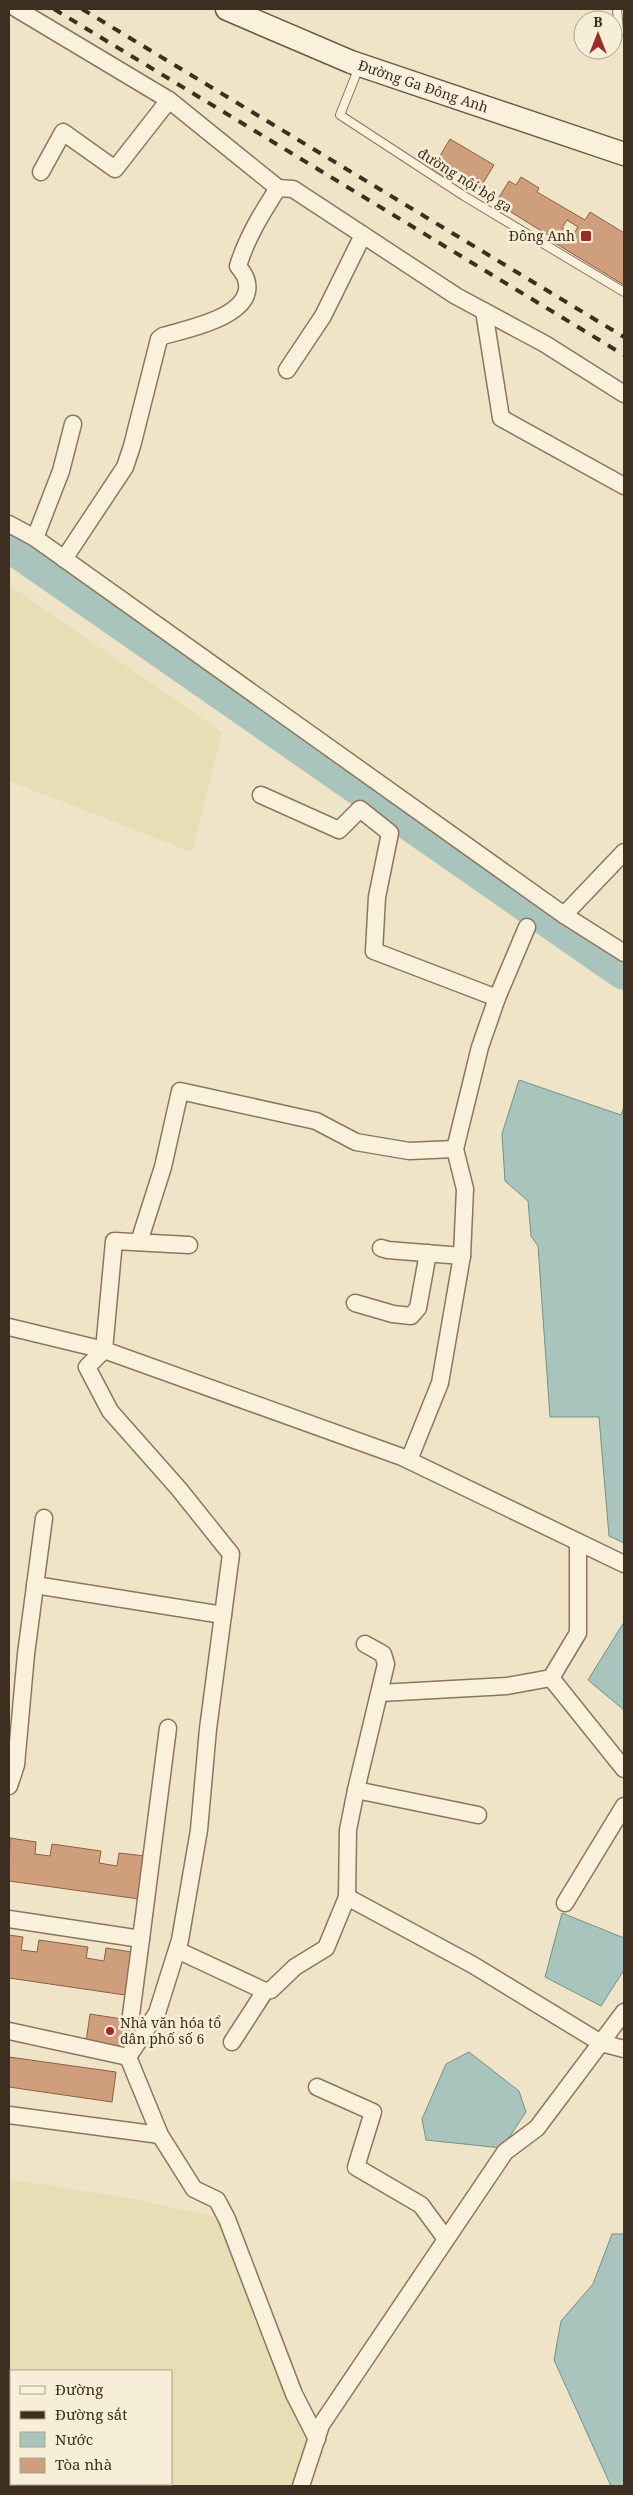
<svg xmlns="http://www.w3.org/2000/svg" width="633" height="2495" font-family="'Noto Serif',serif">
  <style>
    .farmland { fill: #e6deb5; fill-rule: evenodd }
    .water { fill: #a9c4bc; stroke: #6f938a }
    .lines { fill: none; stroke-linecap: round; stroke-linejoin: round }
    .river { stroke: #a9c4bc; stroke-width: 36 }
    .building { fill: #cf9f7d; stroke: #8d5f41; fill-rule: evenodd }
    .lane-casing { stroke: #8d765c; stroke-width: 10 }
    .street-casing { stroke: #8d765c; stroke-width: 19 }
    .secondary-casing { stroke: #6f573f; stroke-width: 25 }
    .lane { stroke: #faf1dc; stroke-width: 8 }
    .street { stroke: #faf1dc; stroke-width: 16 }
    .secondary { stroke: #faf1dc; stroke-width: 22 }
    .rail { stroke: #3d2e20; stroke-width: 4; stroke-dasharray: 9 9; stroke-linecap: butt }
    .poi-dot { fill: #9e2a2b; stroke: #f7eed8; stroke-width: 2 }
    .labels { text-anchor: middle; stroke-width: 5; stroke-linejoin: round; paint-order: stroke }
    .street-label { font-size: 14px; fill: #3d2e20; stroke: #f7eed8 }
    .poi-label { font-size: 14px; fill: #3d2e20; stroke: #f7eed8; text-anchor: end }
  </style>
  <rect width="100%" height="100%" fill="#f0e4c8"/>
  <g class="farmland">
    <polygon points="9,585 222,732 192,852 9,781"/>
    <path d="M9,2179L138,2200L227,2219L317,2439L305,2486H9ZM11,2371H171V2484H11Z"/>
  </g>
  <g class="water">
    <polygon points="519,1080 621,1115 624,1107 624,1543 609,1536 599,1417 550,1417 538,1246 531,1236 528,1201 505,1181 502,1134"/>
    <polygon points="624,1622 624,1710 588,1680"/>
    <polygon points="562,1913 624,1938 624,1970 601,2006 545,1977"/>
    <polygon points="469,2052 519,2091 526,2112 502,2148 426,2140 422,2119 446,2064"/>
    <polygon points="612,2234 624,2234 624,2486 611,2486 554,2360 561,2321 593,2284"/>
  </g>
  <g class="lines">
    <polyline class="river" points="9,544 624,972"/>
  </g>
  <g class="building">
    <polygon points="450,139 494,165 480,188 453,172 448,181 431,171"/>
    <path d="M521,177L539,188L537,192L585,220L590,212L624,233V285L550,240L551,237L503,207L505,204L498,199L509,181L516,185ZM567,220L578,227L573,235L562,228Z"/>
    <polygon points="10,1838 36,1842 35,1854 50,1856 52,1844 101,1851 99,1863 117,1866 119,1853 145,1856 139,1899 9,1881"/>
    <polygon points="9,1935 23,1937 21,1950 37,1952 39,1940 88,1947 86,1958 104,1961 106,1948 132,1952 125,1995 9,1978"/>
    <polygon points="90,2014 135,2021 130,2049 86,2042"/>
    <polygon points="9,2057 116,2072 112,2102 9,2087"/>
  </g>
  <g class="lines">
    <g class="lane-casing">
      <g id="lane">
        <polyline points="617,9 619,32"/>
        <polyline points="359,67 340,115 464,196 624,292"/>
      </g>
    </g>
    <g class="street-casing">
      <g id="street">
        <polyline points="17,9 169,100 278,188 293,189 456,296 545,344 624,394"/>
        <polyline points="41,172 63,132 115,169 169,100"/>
        <polyline points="484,311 501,418 624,486"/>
        <polyline points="287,370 323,316 363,235"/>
        <polyline points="9,524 35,538 61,471 73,424"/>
        <polyline points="35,538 564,915 624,953"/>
        <path d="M64,559L125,467L132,446L159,339L163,336C186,329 258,316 246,279C245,275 241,270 238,266C247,237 262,213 278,188"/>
        <polyline points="261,795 339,830 360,809 390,833 377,897 374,951 497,998 527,927"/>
        <polyline points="564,915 624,852"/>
        <polyline points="139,1242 163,1167 180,1091 316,1121 356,1142 409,1151 455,1149"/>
        <polyline points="381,1248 388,1250 462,1256"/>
        <polyline points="355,1303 393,1314 411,1316 418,1308 428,1253"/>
        <polyline points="9,1327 104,1350 402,1457 624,1564"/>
        <polyline points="409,1460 440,1383 462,1256 465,1189 455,1149 480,1047 497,998"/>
        <polyline points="35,1585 223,1615"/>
        <polyline points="551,1678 624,1769"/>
        <polyline points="380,1693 507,1686 551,1678 578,1633 578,1542"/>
        <polyline points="9,1786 16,1765 26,1654 44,1518"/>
        <polyline points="356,1790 478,1815"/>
        <polyline points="347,1897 473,1965 601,2043 624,2049"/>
        <polyline points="565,1903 624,1806"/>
        <polyline points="9,1919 141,1939 168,1728"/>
        <polyline points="177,1950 265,1991 271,1990 295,1967 326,1948 347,1897 348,1830 356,1790 386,1664 383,1654 365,1644"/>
        <polyline points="131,2015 141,1939"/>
        <polyline points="9,2031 128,2057"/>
        <polyline points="232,2042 265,1991"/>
        <polyline points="128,2057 157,2013 180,1940 199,1830 208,1729 231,1554 179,1489 110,1411 87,1367 104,1350 114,1241 189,1245"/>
        <polyline points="128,2057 160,2135 194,2189 217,2200 227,2219 294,2394 317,2439"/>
        <polyline points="317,2087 373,2112 356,2167 421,2205 446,2239"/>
        <polyline points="9,2115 160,2135"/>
        <polyline points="301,2486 321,2425 505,2152 537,2128 624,2012"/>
      </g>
    </g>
    <g class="secondary-casing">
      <g id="secondary">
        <path id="s1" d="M227,9L351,62L624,154"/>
      </g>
    </g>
    <use href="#lane" class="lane"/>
    <use href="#street" class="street"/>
    <use href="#secondary" class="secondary"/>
    <g class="rail">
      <polyline points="54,9 624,355"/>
      <polyline points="82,9 624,337"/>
    </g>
  </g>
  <g class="poi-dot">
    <rect x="580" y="230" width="12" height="12" rx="2.5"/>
    <circle cx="110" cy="2031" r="5"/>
  </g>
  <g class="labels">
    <g class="street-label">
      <text dy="5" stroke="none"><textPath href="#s1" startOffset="211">Đường Ga Đông Anh</textPath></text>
      <text transform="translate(465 180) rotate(32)" y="5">đường nội bộ ga</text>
    </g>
    <g class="poi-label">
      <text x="575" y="241">Đông Anh</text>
      <text x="120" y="2028" text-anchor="start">Nhà văn hóa tổ<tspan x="120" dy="16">dân phố số 6</tspan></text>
    </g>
  </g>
  <rect width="633" height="2495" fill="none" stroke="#3d2e20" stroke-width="20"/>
  <rect x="10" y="2370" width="162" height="115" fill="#f7eed8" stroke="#ada18e"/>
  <rect x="20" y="2386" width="25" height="8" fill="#faf1dc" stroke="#ada18e"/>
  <text x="55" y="2395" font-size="15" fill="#3d2e20">Đường</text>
  <rect x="20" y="2411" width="25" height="8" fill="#3d2e20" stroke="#ada18e"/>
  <text x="55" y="2420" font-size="15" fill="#3d2e20">Đường sắt</text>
  <rect x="20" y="2432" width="25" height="15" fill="#a9c4bc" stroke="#ada18e"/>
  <text x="55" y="2445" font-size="15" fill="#3d2e20">Nước</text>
  <rect x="20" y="2458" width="25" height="15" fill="#cf9f7d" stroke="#ada18e"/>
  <text x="55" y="2470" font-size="15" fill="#3d2e20">Tòa nhà</text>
  <g transform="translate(598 35)"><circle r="24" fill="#f7eed8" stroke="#ada18e"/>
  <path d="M0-4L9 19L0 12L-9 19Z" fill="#9e2a2b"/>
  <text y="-8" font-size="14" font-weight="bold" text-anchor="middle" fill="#3d2e20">B</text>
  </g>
</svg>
